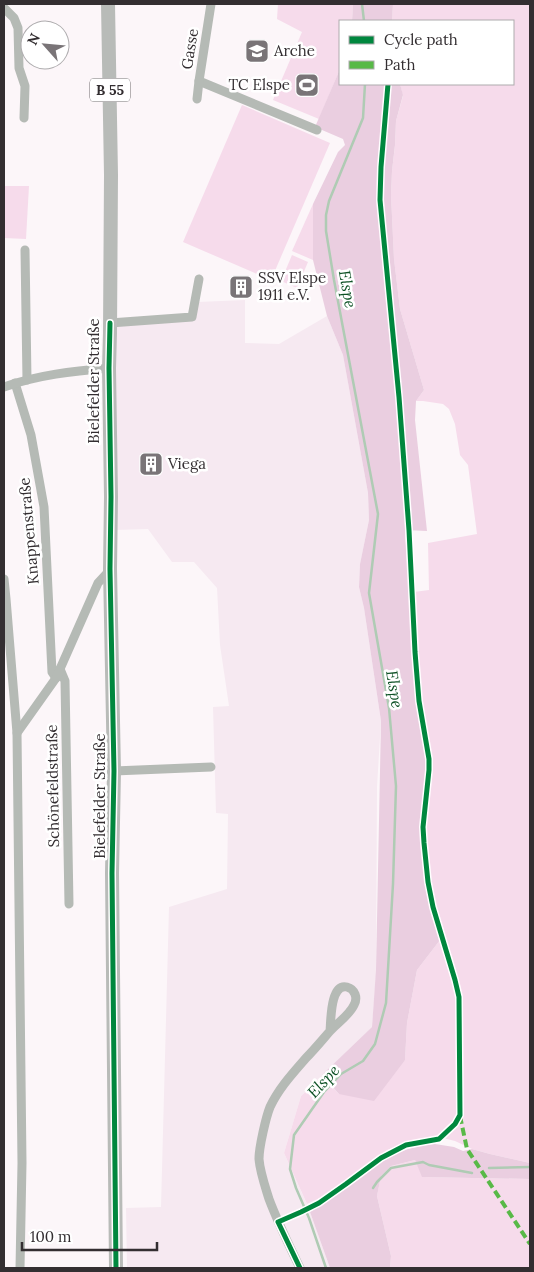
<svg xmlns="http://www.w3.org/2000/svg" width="534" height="1272" font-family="Lora,serif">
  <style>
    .built { fill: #f6e9f1 }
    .green { fill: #f6dbeb }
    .forest { fill: #eacee0 }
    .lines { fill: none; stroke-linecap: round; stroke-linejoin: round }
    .stream { stroke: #afcbb4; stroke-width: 2.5 }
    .minor { stroke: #b5bab5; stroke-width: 9 }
    .primary { stroke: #b8bbb8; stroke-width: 14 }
    .quiet { stroke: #58b947; stroke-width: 4; stroke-dasharray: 8 4; stroke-linecap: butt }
    .cycleway-casing { stroke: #fff; stroke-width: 8 }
    .cycleway { stroke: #00873e; stroke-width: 5 }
    .labels { text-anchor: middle; stroke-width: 5; stroke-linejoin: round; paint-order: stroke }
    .shield { fill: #fff; stroke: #706d6f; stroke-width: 1 }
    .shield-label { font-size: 14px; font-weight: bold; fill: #332e31 }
    .street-label { font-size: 15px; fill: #332e31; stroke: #fff }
    .poi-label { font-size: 15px; fill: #332e31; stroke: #fff; text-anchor: start }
    .water-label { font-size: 16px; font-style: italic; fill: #0e5226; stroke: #fff }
  </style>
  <rect width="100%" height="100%" fill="#fcf6f9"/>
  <polygon class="built" points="245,300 245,343 279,344 327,316 343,355 368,493 369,520 360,564 359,587 364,608 381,721 377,787 376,976 372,1027 301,1096 284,1153 309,1209 330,1268 127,1268 126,1208 161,1207 169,907 227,889 228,814 216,813 213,707 229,706 220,645 217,588 194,562 172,562 148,529 115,530 116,326 192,319 198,302"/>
  <g class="green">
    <polygon points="278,4 353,4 352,21 340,21 340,69 319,119 273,100 302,32 277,19"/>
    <polygon points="393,4 530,4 530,1163 490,1154 472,1149 455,1141 435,1136 398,1146 387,1150 352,1177 324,1196 307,1204 284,1153 301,1096 322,1076 339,1094 405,1060 407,1023 417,970 440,940 444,937 436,913 430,879 426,844 426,815 432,769 431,756 424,716 419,677 414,592 429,590 428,543 477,534 468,465 460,455 455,424 449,409 443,404 423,401 416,401 424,390 400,309 394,259 391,195 392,171 395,146 396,121 403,96 400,84 513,84 513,21 392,21"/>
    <polygon points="242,105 330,143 271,280 183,242"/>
    <polygon points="4,186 29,186 26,239 4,238"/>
    <polygon points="313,204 313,260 292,251"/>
    <polygon points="292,255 308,262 297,288 281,281"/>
    <polygon points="415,1160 423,1177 530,1179 530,1268 390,1268 391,1256 377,1196 381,1176 391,1166"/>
  </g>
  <g class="forest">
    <polygon points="353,4 393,4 392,21 352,21"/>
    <polygon points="340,69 340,84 400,84 403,95 396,121 395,145 392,171 391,195 394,259 400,309 424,390 416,401 415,420 427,531 405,530 415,683 419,721 427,764 423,809 422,845 426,877 432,910 440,940 417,970 407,1023 405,1060 374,1101 339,1094 322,1075 372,1027 376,970 381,721 364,608 359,587 360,564 369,520 368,493 343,355 327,316 313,260 313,204 338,152 345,145 343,139 315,127"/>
    <polygon points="435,1144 454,1147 463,1151 472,1149 490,1154 530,1163 530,1179 422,1177 415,1160 391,1166 381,1176 377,1196 391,1256 390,1268 330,1268 310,1212 355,1182 381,1160 408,1149 424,1145"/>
  </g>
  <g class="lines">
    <g class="stream">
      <polyline points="362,4 364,21"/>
      <polyline points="489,1168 530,1167"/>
      <polyline points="373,1188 377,1182 391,1168 423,1162 429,1165 472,1173"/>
      <polyline points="326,1268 309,1218 296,1188 290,1169 294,1135 324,1092 341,1074 363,1061 375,1044 386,1003 393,884 396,786 389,708 369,593 378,514 334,280 326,231 326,215 329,201 363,118 365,84"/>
    </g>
    <g class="minor">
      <polyline points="4,8 14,18 18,28 19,68 25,86 24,118"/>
      <polyline points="199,81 317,130"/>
      <polyline points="197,99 199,81 211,4"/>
      <polyline points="25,250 27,380"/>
      <polyline points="110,323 192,317 199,279"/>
      <polyline points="15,383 31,435 44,507 52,672 56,678"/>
      <path d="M4,387C37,375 74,371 109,368"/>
      <polyline points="4,579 6,599 17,733 22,1163 20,1268"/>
      <polyline points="60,669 65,681 69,904"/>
      <polyline points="17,733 56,678 98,583 110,570"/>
      <polyline points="114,771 211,767"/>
      <path d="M300,1268C289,1245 278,1223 269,1199C265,1186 260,1172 259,1159C259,1147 266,1117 270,1107C279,1088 293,1073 306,1058C315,1049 323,1039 331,1030C339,1022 350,1014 354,1005C358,998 355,989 347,987C330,983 331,1022 330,1031"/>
    </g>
    <polyline class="primary" points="108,4 111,175 110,333 109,368 111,497 110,569 114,771 112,873 116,1268"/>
    <polyline class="quiet" points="460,1116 467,1149 530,1244"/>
    <g class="cycleway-casing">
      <g id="cycleway">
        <polyline points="110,323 109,368 111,497 110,569 114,771 112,873 116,1268"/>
        <polyline points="300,1268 278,1222 301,1212 319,1203 346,1184 381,1158 406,1145 439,1139 455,1124 460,1115 459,997 455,980 433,907 428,882 424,843 423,827 429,770 429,759 419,701 415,652 409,530 399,397 380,200 381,167 388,84"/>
      </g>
    </g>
    <use href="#cycleway" class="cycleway"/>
  </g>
  <defs>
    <g id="school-square" transform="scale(1.25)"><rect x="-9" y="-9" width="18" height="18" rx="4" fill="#797477" stroke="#fff"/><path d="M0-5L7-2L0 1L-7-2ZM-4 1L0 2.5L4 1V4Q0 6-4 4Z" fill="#fff"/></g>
    <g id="stadium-square" transform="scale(1.25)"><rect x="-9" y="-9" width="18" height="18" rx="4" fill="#797477" stroke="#fff"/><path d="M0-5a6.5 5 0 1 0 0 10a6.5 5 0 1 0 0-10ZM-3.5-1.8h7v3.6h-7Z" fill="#fff"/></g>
    <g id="building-square" transform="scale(1.25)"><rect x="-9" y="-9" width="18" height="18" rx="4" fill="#797477" stroke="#fff"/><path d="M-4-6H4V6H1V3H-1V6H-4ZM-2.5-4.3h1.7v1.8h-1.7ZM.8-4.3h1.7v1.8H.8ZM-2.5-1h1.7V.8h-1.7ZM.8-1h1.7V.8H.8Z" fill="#fff"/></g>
  </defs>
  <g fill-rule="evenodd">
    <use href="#school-square" x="257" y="51"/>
    <use href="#stadium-square" x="307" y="85"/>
    <use href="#building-square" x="241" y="287"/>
    <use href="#building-square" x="151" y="464"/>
  </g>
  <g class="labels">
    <rect class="shield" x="90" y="78.5" width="40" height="23" rx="4"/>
    <g class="shield-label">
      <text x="110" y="95">B 55</text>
    </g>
    <g class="street-label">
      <text transform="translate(190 49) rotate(-81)" y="5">Gasse</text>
      <text transform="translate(94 381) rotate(-90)" y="5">Bielefelder Straße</text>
      <text transform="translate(29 531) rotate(-95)" y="5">Knappenstraße</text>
      <text transform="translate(53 786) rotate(-91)" y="5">Schönefeldstraße</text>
      <text transform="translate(100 796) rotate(-90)" y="5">Bielefelder Straße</text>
    </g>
    <g class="poi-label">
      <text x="274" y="56">Arche</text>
      <text x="290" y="90" text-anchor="end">TC Elspe</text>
      <text x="258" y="283">SSV Elspe<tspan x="258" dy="17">1911 e.V.</tspan></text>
      <text x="168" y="469">Viega</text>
    </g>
    <g class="water-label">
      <text transform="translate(348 289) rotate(80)" y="6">Elspe</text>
      <text transform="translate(395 689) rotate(81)" y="6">Elspe</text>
      <text transform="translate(323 1081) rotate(-47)" y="6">Elspe</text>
    </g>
  </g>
  <rect width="534" height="1272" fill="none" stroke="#332e31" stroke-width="10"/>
  <rect x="339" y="20" width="175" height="65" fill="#ffffff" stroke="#adabad"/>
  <rect x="349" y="36" width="25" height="8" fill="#00873e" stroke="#adabad"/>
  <text x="384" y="45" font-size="15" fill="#332e31">Cycle path</text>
  <rect x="349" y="61" width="25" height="8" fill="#58b947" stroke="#adabad"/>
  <text x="384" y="70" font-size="15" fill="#332e31">Path</text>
  <g transform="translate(45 45) rotate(297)"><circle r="24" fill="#ffffff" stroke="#adabad"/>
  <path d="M0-4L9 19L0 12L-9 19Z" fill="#797477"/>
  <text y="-8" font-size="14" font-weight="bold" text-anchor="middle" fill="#332e31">N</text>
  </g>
  <path d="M22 1242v8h135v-8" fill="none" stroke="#332e31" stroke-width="2.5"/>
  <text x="30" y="1242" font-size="15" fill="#332e31" stroke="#ffffff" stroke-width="4" paint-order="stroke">100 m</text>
</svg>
